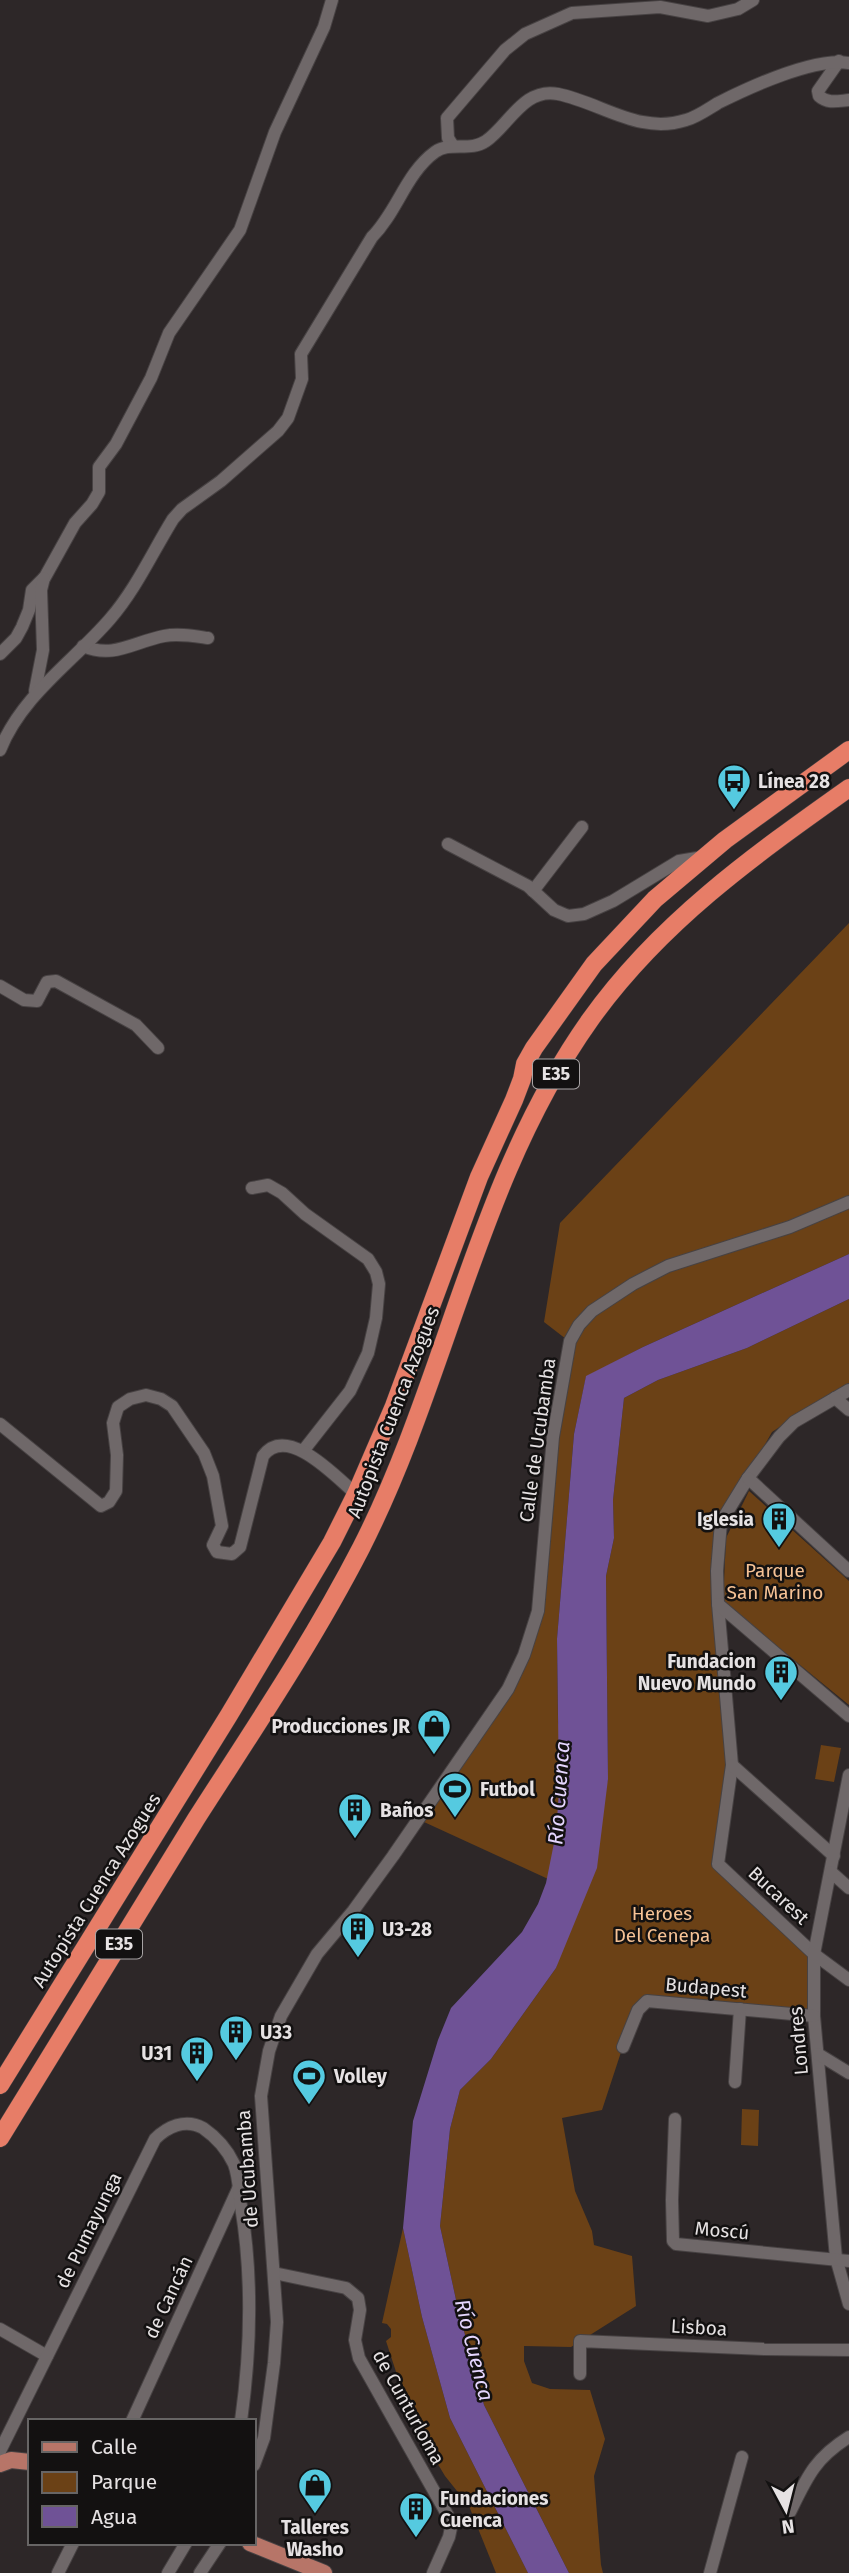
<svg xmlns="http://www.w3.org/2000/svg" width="849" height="2573" font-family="'Fira Sans',sans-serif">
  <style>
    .green { fill: #6b4116 }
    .water { fill: #6f5296 }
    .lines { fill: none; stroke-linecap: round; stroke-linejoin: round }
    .minor-casing { stroke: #474243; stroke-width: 14 }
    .major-casing { stroke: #474243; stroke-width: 18 }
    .highway-casing { stroke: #474243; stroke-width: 19 }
    .minor { stroke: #6f6869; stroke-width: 12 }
    .major { stroke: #b77568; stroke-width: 16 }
    .highway { stroke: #e77d67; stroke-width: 18 }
    .labels { text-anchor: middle; stroke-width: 5; stroke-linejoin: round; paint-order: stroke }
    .shield { fill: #131111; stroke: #a7a3a4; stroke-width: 2 }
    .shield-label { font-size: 18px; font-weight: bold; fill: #e6e2e3 }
    .poi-label { font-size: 19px; font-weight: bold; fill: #e6e2e3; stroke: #131111; text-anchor: start }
    .street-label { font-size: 19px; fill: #e6e2e3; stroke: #131111 }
    .park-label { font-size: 19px; fill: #f6c295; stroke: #131111 }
    .water-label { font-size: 21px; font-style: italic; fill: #e5d6fe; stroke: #131111 }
  </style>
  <rect width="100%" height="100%" fill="#2d2728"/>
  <g class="green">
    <polygon points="849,923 849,1198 788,1223 630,1281 566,1339 544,1322 560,1223"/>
    <polygon points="849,1202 849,1254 643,1347 586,1377 574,1434 557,1639 558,1723 563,1733 559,1884 424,1822 508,1689 538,1611 553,1437 579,1325 633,1284"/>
    <polygon points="849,1299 849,1390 790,1420 772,1432 721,1522 727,1765 713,1865 809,1954 810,2013 647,2001 623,2046 602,2110 562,2118 575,2191 592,2231 594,2245 632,2256 636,2306 571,2347 524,2346 524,2361 532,2383 550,2389 590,2390 605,2439 594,2476 601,2565 603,2573 569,2573 484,2405 458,2309 440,2226 450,2129 460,2090 491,2059 556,1968 608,1779 606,1576 614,1538 613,1500 624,1398 658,1380 747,1348"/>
    <polygon points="749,1491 849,1581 849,1705 723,1602 726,1538"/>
    <polygon points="821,1745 841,1748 834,1782 815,1779"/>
    <polygon points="742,2109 759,2110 758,2146 741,2145"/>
    <polygon points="403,2228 422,2317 450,2418 528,2573 496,2573 469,2506 445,2476 427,2446 399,2381 386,2341 391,2337 391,2329 387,2324 382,2323"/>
  </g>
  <polygon class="water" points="849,1254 849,1299 747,1348 658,1380 624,1398 613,1500 614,1538 606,1576 608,1779 597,1868 556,1968 491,2059 460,2090 450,2129 440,2226 458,2309 484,2405 569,2573 528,2573 450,2418 422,2317 403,2228 413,2121 438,2040 451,2008 522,1932 538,1904 546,1883 556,1833 559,1791 557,1639 574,1434 586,1376 643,1347"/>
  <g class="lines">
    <g class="minor-casing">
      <g id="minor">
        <path d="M839,61L818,91L819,96C828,104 838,101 849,100"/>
        <polyline points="453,146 448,138 447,118 505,50 525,34 572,13 660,7 708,16 738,9 753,0"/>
        <path d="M83,646C114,659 133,642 164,636C178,633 194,636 208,638"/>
        <polyline points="0,654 16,638 22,627 29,610 32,590 45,577 75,523 92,504 99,492 99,467 116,444 151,378 169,333 240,230 275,132 324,27 332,0"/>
        <polyline points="35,691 43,650 41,590 44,578"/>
        <path d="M0,750C22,695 73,662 110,619C136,589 152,553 173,519L182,509L221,481L278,431L288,418L302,379L301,354L372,237C397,212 406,173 435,152C450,141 470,152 486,141C509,125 524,87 558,94C602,103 639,135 686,120C697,117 708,109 718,103C750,87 815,57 849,63"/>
        <polyline points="448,844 528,886 554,910 568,916 584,914 613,901 679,861 703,857"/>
        <polyline points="533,891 582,827"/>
        <polyline points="0,986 24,1000 37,1001 47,982 56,981 136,1025 158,1048"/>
        <polyline points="252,1188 268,1185 282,1193 305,1214 368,1259 376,1272 379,1284 376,1318 368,1353 350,1391 303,1451"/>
        <polyline points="849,1390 794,1422 779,1437 748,1478 721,1522 717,1571 718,1604 732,1765 718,1864 814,1954 849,1980"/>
        <polyline points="835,1398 849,1410"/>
        <path d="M0,1424L101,1506L109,1502L116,1491L117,1455L113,1423L118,1407L130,1399L146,1395L161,1399L172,1406L204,1453L213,1476L222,1526L213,1545L217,1552L232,1554L240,1547L263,1456C287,1423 337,1478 356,1494"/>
        <polyline points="748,1478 849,1571"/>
        <polyline points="718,1604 849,1716"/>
        <polyline points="732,1765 834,1856"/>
        <polyline points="849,1775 814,1954 814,2016 836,2258 849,2304"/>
        <polyline points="831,1872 849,1888"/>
        <polyline points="623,2047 638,2010 647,2001 814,2016"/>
        <polyline points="818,2054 849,2073"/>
        <polyline points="735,2082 740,2009"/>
        <polyline points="675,2119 672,2200 673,2241 676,2244 849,2261"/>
        <polyline points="274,2273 346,2288 358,2298 360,2310 355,2340 359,2358 452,2523 449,2537 433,2573"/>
        <polyline points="0,2329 47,2356"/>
        <polyline points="580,2374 580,2341 764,2349 849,2350"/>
        <polyline points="132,2421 238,2189"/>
        <path d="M0,2451L155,2139C167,2127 185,2118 203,2128C216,2137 227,2149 234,2164C239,2177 239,2193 241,2206C253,2278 251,2349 241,2421"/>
        <polyline points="254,2465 264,2438 274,2363 277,2322 261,2096 269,2051 281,2016 317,1954 353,1911 393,1856 508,1689 524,1655 538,1611 553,1437 570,1341 579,1325 592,1311 633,1284 668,1266 790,1227 849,1202"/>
        <path d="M790,2512C807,2477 815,2458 849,2437"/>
        <polyline points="58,2573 73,2543"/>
        <polyline points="168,2573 186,2543"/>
        <polyline points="200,2573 220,2543"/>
        <polyline points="710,2573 742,2457"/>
      </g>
    </g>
    <g class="major-casing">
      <g id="major">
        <polyline points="0,2464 11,2460 30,2462"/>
        <polyline points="250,2543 324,2573"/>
      </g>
    </g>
    <g class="highway-casing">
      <g id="highway">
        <polyline points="0,2085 229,1715 332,1542 356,1494 394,1406 479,1177 514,1100 522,1079 525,1064 534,1048 594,964 655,899 725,840 849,750"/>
        <path d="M0,2138C66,2032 130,1925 196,1819C253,1730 312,1643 361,1548C448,1377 477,1179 590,1020C659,923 753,856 849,788"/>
      </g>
    </g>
    <use href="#minor" class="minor"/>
    <use href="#major" class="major"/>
    <use href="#highway" class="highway"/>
  </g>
  <defs>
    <g id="bus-pin" transform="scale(1.75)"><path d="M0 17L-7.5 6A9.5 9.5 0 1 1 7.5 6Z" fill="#55cae0" stroke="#131111"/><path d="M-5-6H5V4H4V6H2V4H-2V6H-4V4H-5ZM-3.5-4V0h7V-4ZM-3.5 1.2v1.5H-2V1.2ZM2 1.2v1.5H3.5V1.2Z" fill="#111"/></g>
    <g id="building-pin" transform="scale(1.75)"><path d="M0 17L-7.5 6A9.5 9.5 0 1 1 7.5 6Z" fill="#55cae0" stroke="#131111"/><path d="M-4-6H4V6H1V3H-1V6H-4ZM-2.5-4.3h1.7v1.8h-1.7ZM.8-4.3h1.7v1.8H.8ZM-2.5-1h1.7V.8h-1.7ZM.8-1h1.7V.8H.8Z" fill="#111"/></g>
    <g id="shop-pin" transform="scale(1.75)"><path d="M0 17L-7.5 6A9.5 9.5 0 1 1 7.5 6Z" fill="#55cae0" stroke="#131111"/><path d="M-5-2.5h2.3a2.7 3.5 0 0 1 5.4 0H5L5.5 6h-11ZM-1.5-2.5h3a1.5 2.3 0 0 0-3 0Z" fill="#111"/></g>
    <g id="stadium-pin" transform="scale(1.75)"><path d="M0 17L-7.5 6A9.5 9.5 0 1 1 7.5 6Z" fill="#55cae0" stroke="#131111"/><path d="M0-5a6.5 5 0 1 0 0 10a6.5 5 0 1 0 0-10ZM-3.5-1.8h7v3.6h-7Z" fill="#111"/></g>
  </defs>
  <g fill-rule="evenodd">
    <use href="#bus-pin" x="734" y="781"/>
    <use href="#building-pin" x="779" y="1519"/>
    <use href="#building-pin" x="781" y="1672"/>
    <use href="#shop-pin" x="434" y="1726"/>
    <use href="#stadium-pin" x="455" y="1789"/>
    <use href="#building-pin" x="355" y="1810"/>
    <use href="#building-pin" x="358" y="1929"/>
    <use href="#building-pin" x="236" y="2032"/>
    <use href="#building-pin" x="197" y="2053"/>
    <use href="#stadium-pin" x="309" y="2076"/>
    <use href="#shop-pin" x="315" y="2485"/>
    <use href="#building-pin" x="416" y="2509"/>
  </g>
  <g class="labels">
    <g class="shield">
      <rect x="533" y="1059.5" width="46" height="29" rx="5"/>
      <rect x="96" y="1929.5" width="46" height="29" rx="5"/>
    </g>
    <g class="shield-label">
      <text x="556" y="1080">E35</text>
      <text x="119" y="1950">E35</text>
    </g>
    <g class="poi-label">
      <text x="758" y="788">Línea 28</text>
      <text x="754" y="1526" text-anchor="end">Iglesia</text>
      <text x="756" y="1668" text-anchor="end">Fundacion<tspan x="756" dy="22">Nuevo Mundo</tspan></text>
      <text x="410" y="1733" text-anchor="end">Producciones JR</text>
      <text x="480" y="1796">Futbol</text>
      <text x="380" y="1817">Baños</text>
      <text x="382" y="1936">U3-28</text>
      <text x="260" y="2039">U33</text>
      <text x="172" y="2060" text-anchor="end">U31</text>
      <text x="334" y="2083">Volley</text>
      <text x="440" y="2505">Fundaciones<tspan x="440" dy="22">Cuenca</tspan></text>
      <text x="315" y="2534" text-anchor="middle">Talleres<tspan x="315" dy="22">Washo</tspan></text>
    </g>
    <g class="street-label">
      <text transform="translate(393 1412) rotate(-69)" y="7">Autopista Cuenca Azogues</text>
      <text transform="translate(537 1440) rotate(-82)" y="7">Calle de Ucubamba</text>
      <text transform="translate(96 1890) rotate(-58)" y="7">Autopista Cuenca Azogues</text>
      <text transform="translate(779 1895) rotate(43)" y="7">Bucarest</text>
      <text transform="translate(706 1987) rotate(5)" y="7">Budapest</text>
      <text transform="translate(798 2041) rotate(-95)" y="7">Londres</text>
      <text transform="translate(247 2169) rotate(-94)" y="7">de Ucubamba</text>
      <text transform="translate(88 2230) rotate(-64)" y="7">de Pumayunga</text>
      <text transform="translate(722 2230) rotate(5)" y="7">Moscú</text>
      <text transform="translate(168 2297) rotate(-65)" y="7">de Cancán</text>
      <text transform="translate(699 2327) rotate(3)" y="7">Lisboa</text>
      <text transform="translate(409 2407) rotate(61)" y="7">de Cunturloma</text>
    </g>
    <g class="park-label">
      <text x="775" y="1577">Parque<tspan x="775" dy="22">San Marino</tspan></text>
      <text x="662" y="1920">Heroes<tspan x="662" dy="22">Del Cenepa</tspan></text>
    </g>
    <g class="water-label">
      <text transform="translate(559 1793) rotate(-86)" y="7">Río Cuenca</text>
      <text transform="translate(474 2350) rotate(76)" y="7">Río Cuenca</text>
    </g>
  </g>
  <rect x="28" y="2419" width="228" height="126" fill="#131111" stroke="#676565" stroke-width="2"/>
  <rect x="42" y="2442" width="35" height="10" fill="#b77568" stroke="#676565" stroke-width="2"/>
  <text x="91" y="2454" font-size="21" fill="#e6e2e3">Calle</text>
  <rect x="42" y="2472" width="35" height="21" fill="#6b4116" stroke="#676565" stroke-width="2"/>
  <text x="91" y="2489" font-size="21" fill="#e6e2e3">Parque</text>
  <rect x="42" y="2506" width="35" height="21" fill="#6f5296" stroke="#676565" stroke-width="2"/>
  <text x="91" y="2524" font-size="21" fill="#e6e2e3">Agua</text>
  <g transform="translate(786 2510) rotate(173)" stroke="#131111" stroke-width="5" paint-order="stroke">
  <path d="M0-5L12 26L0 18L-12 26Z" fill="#e6e2e3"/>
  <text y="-10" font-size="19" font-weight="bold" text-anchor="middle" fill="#e6e2e3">N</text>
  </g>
</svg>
